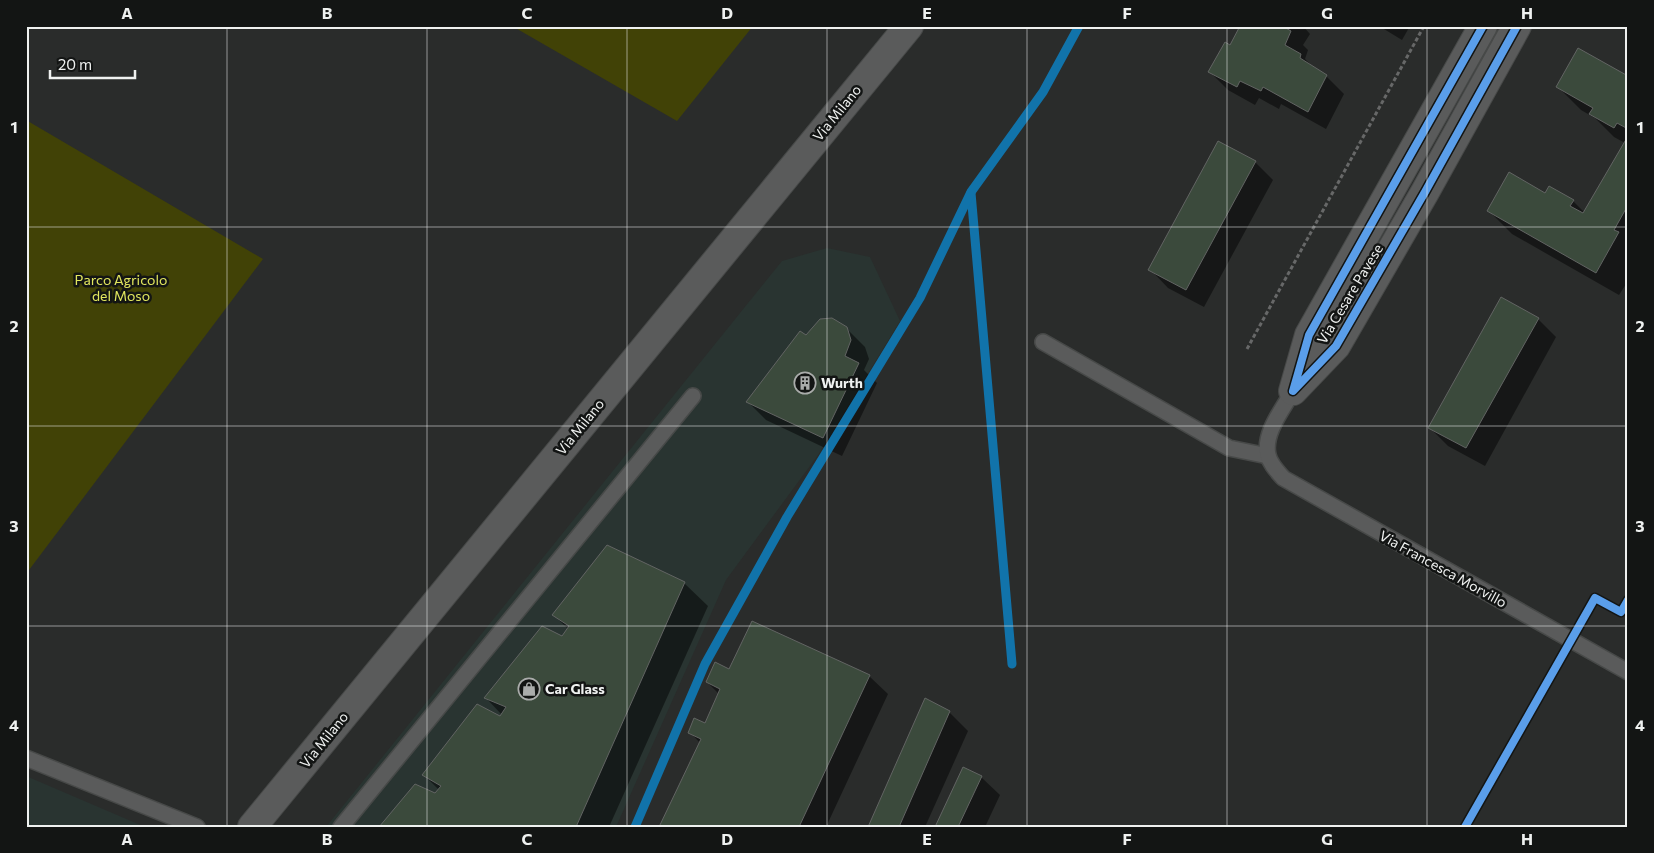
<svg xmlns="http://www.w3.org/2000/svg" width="1654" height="853" font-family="Commissioner,sans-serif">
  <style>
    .built { fill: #293431 }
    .green { fill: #414206 }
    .shadow { fill: #0007 }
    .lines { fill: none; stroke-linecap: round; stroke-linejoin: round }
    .stream { stroke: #1173aa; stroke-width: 9 }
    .building { fill: #3b4a3c; stroke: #626463 }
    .lane-casing { stroke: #474948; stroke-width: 18 }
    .street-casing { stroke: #474948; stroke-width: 30 }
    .secondary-casing { stroke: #474948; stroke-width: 30 }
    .path { stroke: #676868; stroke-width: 3; stroke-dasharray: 4 2.5; stroke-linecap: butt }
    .lane { stroke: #5a5b5b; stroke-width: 15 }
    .street { stroke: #5a5b5b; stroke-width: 28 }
    .secondary { stroke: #5a5b5b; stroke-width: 28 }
    .cycleway-casing { stroke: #131514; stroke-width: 11 }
    .cycleway { stroke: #5a9eea; stroke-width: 8 }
    .grid { fill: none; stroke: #eff1f0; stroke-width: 1; stroke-opacity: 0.55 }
    .labels { text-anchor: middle; stroke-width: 5; stroke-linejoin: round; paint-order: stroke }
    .street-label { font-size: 14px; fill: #eff1f0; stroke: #131514 }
    .park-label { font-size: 14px; fill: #e2e75e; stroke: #131514 }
    .poi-label { font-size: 14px; font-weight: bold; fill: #eff1f0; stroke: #131514; text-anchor: start }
    .neatline { fill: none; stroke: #eff1f0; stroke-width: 2 }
    .grid-label { font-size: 16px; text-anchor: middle; font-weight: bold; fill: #eff1f0 }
  </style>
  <rect width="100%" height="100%" fill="#2a2c2b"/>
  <g class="built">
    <polygon points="827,248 870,257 900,321 818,455 726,580 616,827 326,827 782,261"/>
    <polygon points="26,776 145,827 26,827"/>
  </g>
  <g class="green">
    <polygon points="512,26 753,26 677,121"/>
    <polygon points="26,120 263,259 26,574"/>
  </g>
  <g class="shadow">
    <polygon points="1242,26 1303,26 1310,34 1303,45 1308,50 1305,59 1314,68 1326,76 1344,94 1326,129 1281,104 1279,109 1259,98 1255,105 1228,90 1210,72 1231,47"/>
    <polygon points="1379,26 1410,26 1402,40"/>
    <polygon points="1628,78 1628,281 1619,295 1512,234 1488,210 1546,194 1573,201 1585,213 1625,143 1614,137 1595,118 1581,110 1557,86"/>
    <polygon points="1255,162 1273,180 1204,307 1168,288 1150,269"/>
    <polygon points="1538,319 1556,337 1485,466 1448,446 1430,428"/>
    <polygon points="846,328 865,347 869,359 864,370 877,383 842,456 766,420 748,402 807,337"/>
    <polygon points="684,583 708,606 609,827 381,827 435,795 439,790 423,774 500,718 502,715 486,698 562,638 568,629 554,615"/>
    <polygon points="730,671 869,676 888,694 826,827 661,827 700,743 690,732 705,724 719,694 707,682"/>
    <polygon points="949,712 968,731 925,827 869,827"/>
    <polygon points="981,777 1000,795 985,827 937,827"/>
  </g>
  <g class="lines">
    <g class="stream">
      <polyline points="971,193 1012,664"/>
      <polyline points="635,827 705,664 787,517 920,298 971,192 1043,92 1079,26"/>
    </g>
  </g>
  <g class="building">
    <polygon points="1240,26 1285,26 1284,27 1291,31 1285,45 1301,54 1300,58 1327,75 1308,112 1263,87 1261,91 1240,81 1237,87 1208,72 1225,42 1230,45"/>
    <polygon points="1578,48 1628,76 1628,129 1617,123 1614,128 1589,114 1593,108 1556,87"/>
    <polygon points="1628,136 1628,205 1614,230 1619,232 1596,273 1487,211 1509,172 1545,193 1549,186 1574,200 1570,206 1583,213"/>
    <polygon points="1218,141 1256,161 1186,290 1148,270"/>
    <polygon points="1501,297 1539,318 1466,448 1428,428"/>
    <polygon points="832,318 847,327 851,340 845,356 859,363 823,438 746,402 800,331 806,335 820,319"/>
    <polygon points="607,545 685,582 576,827 379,827 415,784 435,793 441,786 422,775 477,704 500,716 506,707 484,698 542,626 562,636 569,626 552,615"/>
    <polygon points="752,621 870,675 799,827 659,827 701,739 688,733 694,718 705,723 720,689 706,682 715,662 729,669"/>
    <polygon points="925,698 950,711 899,827 868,827"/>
    <polygon points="963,767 982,776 958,827 935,827"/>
  </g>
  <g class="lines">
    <g class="lane-casing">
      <g id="lane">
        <polyline points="1043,342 1229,448 1268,456"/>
        <path d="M1293,391C1283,409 1263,433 1268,455C1270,464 1277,471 1283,478L1628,672"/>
        <polyline points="26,758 197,827"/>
        <polyline points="341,827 693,396"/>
      </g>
    </g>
    <g class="street-casing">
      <polyline id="street" points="1483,26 1309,335 1293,391 1336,346 1425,192 1517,26"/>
    </g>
    <g class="secondary-casing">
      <polyline id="secondary" points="252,827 909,26"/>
    </g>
    <polyline class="path" points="1247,349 1424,26"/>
    <use href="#lane" class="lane"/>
    <use href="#street" class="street"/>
    <use href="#secondary" class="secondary"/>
    <g class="cycleway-casing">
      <g id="cycleway">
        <polyline points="1483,26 1309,335 1293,391 1336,346 1425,192 1517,26"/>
        <polyline points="1465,827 1595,598 1621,612 1628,600"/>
      </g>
    </g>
    <use href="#cycleway" class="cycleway"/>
  </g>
  <path class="grid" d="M227,26V827M427,26V827M627,26V827M827,26V827M1027,26V827M1227,26V827M1427,26V827M26,227H1628M26,426H1628M26,626H1628"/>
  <defs>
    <g id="building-ring" transform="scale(1.125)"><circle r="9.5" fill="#131514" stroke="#aaacab" stroke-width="1.5"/><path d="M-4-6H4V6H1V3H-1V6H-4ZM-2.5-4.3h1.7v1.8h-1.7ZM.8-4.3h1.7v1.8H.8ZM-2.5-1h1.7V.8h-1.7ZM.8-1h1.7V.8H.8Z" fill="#aaacab"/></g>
    <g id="shop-ring" transform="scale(1.125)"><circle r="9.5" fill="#131514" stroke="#aaacab" stroke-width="1.5"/><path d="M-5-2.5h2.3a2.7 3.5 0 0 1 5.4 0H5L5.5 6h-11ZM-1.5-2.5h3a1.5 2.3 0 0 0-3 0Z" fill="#aaacab"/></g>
  </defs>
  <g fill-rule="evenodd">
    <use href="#building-ring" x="805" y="383"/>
    <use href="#shop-ring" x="529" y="689"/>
  </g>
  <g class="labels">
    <g class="street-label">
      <text transform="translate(837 113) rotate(-51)" y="5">Via Milano</text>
      <text transform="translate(1350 294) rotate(-59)" y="5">Via Cesare Pavese</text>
      <text transform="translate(580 427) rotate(-51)" y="5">Via Milano</text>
      <text transform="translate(1443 569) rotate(29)" y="5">Via Francesca Morvillo</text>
      <text transform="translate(324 740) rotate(-51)" y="5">Via Milano</text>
    </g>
    <g class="park-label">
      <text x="121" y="285">Parco Agricolo<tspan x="121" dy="16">del Moso</tspan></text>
    </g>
    <g class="poi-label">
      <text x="821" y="388">Wurth</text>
      <text x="545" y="694">Car Glass</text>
    </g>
  </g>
  <rect width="1654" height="853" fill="none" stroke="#131514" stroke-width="55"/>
  <path d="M50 70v8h85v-8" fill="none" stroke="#eff1f0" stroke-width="2.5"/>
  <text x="58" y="70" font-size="15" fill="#eff1f0" stroke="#131514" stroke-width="4" paint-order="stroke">20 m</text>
  <rect x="28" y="28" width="1598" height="798" class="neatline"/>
  <g class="grid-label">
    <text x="127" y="19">A</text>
    <text x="327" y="19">B</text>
    <text x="527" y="19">C</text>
    <text x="727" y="19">D</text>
    <text x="927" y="19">E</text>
    <text x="1127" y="19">F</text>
    <text x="1327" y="19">G</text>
    <text x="1527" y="19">H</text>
    <text x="14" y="133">1</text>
    <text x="1640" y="133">1</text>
    <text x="14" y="332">2</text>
    <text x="1640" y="332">2</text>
    <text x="14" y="532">3</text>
    <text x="1640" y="532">3</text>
    <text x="14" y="731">4</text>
    <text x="1640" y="731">4</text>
    <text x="127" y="845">A</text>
    <text x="327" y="845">B</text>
    <text x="527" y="845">C</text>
    <text x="727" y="845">D</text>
    <text x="927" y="845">E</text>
    <text x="1127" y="845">F</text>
    <text x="1327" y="845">G</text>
    <text x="1527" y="845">H</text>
  </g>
</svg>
